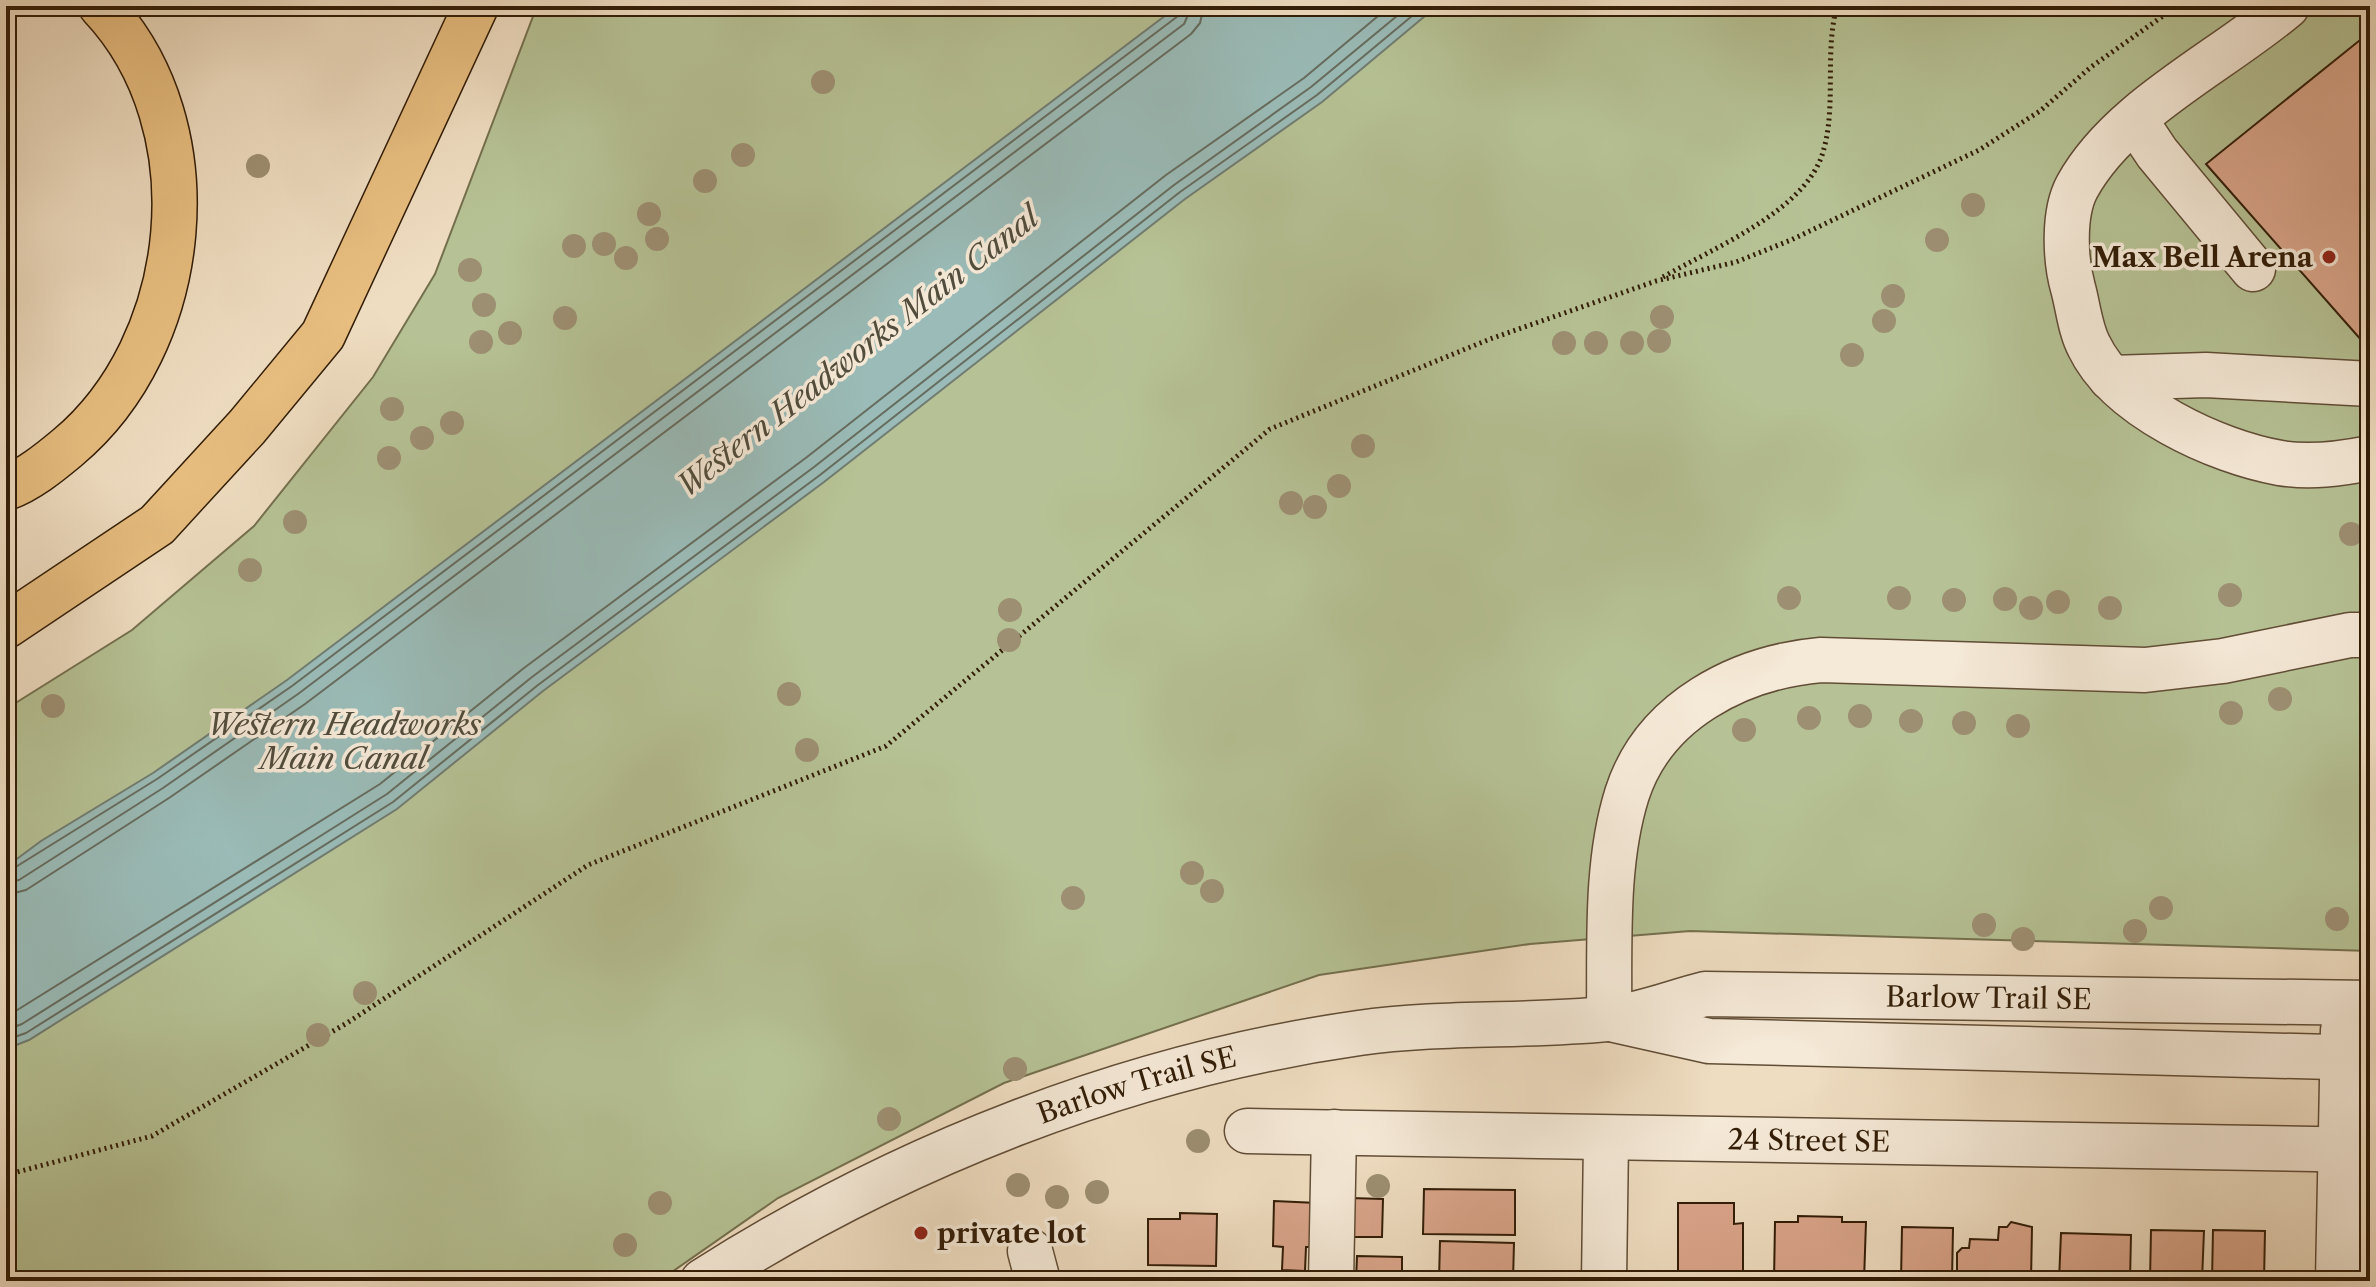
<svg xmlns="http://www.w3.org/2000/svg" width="2376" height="1287" font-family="'Libre Caslon Text',serif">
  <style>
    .green { fill: #b6c295; stroke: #74704e; stroke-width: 2 }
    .water { fill: #9abbb7; stroke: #707c71; stroke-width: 2 }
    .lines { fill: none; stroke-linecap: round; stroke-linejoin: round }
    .shore { stroke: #666c5f; stroke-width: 2 }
    .building { fill: #daa58b; stroke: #321d07; stroke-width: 2 }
    .minor-casing { stroke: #614d36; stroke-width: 47 }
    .highway-casing { stroke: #321d07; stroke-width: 47 }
    .path { stroke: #321d07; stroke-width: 5; stroke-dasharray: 2 4; stroke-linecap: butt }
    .minor { stroke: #f5e9d7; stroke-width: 44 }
    .highway { stroke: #e8be80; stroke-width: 44 }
    .tree { fill: #9d8f72 }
    .poi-dot { fill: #8f2418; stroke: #f5e9d7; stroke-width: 3 }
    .labels { text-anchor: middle; stroke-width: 7; stroke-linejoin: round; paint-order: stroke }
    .poi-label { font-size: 28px; font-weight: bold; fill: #321d07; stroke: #f5e9d7; text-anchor: end }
    .street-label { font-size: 28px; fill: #321d07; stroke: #f5e9d7 }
    .water-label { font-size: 30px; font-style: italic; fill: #514c3c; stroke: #f5e9d7 }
  </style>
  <rect width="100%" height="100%" fill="#efddc1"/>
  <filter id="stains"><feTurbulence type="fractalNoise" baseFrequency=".0025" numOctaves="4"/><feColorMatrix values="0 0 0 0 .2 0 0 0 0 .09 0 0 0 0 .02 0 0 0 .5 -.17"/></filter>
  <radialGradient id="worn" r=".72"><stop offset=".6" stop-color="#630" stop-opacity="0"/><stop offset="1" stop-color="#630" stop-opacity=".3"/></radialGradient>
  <polygon class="green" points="537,6 2370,6 2370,951 1690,931 1530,944 1319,975 1004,1083 778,1198 659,1281 6,1281 6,709 132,630 254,526 373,377 435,274"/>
  <polygon class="water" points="1178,6 1437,6 1322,102 1185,199 824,482 543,691 397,809 29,1040 6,1049 6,867 41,841 153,773 287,680"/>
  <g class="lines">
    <g class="shore">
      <polyline points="6,873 157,779 292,686 1178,16 1182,6"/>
      <polyline points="6,883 19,880 163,788 298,694 1184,24 1192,6"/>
      <polyline points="6,895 26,890 169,798 305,704 1191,34 1200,23 1204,6"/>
      <polyline points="6,1017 380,784 524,668 807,457 1166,175 1304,78 1390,6"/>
      <polyline points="6,1030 22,1024 387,794 532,677 814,467 1174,185 1311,87 1409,6"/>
      <polyline points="6,1040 26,1033 393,802 538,685 820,475 1180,192 1317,95 1424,6"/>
    </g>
  </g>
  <g class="building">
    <polygon points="2370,32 2370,350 2206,164"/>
    <polygon points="1424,1189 1515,1190 1515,1235 1423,1234"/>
    <polygon points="1350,1198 1383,1199 1382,1237 1349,1237"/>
    <polygon points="1274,1201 1317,1203 1315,1247 1306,1247 1305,1271 1282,1270 1283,1247 1273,1246"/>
    <polygon points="1678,1203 1734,1203 1734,1224 1743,1223 1743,1281 1678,1281"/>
    <polygon points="1180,1213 1217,1214 1216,1266 1148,1265 1148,1219 1180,1219"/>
    <polygon points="1798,1216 1842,1217 1842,1222 1866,1222 1864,1281 1774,1281 1775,1222 1798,1222"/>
    <polygon points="2011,1222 2032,1227 2031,1281 1957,1281 1957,1253 1962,1248 1969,1248 1970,1239 1998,1240 1999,1227 2007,1227"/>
    <polygon points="1902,1227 1953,1228 1952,1281 1901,1281"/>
    <polygon points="2151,1230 2204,1231 2202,1281 2150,1281"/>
    <polygon points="2213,1230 2265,1231 2264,1281 2212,1281"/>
    <polygon points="2061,1233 2131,1235 2130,1281 2059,1281"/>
    <polygon points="1440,1241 1514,1243 1513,1281 1439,1281"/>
    <polygon points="1357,1256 1402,1257 1402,1281 1356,1281"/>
    <polygon points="1243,1278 1287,1279 1287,1281 1242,1281"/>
  </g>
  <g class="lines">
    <g class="minor-casing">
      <g id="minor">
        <path d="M2287,6C2221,62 2119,110 2077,187C2063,213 2065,260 2073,288C2078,306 2080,329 2089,346C2118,407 2217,452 2280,463C2310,468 2340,464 2370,458"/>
        <polyline points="2135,120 2157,153 2253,269"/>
        <polyline points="2111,378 2206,375 2370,384"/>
        <path d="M1609,1019C1610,946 1605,864 1627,794C1654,710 1740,667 1821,660L2145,670L2223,661L2350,635H2370"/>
        <polyline points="1615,1020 1709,1041 2370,1058"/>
        <path id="s1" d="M1247,1131L2370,1150"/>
        <polyline points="1030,1251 1038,1281"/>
        <path id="s2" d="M703,1281C900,1156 1127,1066 1359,1033C1441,1021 1524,1027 1606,1019C1639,1016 1673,1002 1705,994L2370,1003"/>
        <polyline points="1331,1281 1334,1132"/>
        <polyline points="1604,1281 1606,1140"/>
        <polyline points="2338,1281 2343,1030"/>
      </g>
    </g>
    <g class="highway-casing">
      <g id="highway">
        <path d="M6,488C28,480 49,463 67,448C191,345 215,127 101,6"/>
        <polyline points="6,626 157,525 247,427 323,335 476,6"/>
      </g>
    </g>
    <g class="path">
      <path d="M1663,277C1713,248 1806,211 1823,152C1837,106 1824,53 1837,6"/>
      <polyline points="6,1175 152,1136 347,1023 588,865 886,746 1270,429 1490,339 1656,281 1736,262 1791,240 1979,150 2040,111 2091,67 2177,6"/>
    </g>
    <use href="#minor" class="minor"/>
    <use href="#highway" class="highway"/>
  </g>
  <g class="tree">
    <circle cx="823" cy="82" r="12"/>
    <circle cx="743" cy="155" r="12"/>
    <circle cx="258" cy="166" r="12"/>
    <circle cx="705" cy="181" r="12"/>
    <circle cx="1973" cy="205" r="12"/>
    <circle cx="649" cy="214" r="12"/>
    <circle cx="657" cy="239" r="12"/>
    <circle cx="1937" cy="240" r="12"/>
    <circle cx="604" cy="244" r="12"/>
    <circle cx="574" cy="246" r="12"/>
    <circle cx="626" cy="258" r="12"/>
    <circle cx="470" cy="270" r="12"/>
    <circle cx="1893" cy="296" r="12"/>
    <circle cx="484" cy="305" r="12"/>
    <circle cx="1662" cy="317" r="12"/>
    <circle cx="565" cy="318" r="12"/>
    <circle cx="1884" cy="321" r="12"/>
    <circle cx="510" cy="333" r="12"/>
    <circle cx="1659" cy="341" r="12"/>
    <circle cx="481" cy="342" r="12"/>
    <circle cx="1564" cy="343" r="12"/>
    <circle cx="1596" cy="343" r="12"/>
    <circle cx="1632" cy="343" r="12"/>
    <circle cx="1852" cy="355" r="12"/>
    <circle cx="392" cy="409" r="12"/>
    <circle cx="452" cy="423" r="12"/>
    <circle cx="422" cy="438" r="12"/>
    <circle cx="1363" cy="446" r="12"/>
    <circle cx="389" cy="458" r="12"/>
    <circle cx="1339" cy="486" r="12"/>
    <circle cx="1291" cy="503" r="12"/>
    <circle cx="1315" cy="507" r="12"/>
    <circle cx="295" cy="522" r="12"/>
    <circle cx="2351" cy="534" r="12"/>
    <circle cx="250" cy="570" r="12"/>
    <circle cx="2230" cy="595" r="12"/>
    <circle cx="1789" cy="598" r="12"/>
    <circle cx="1899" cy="598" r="12"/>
    <circle cx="2005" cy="599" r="12"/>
    <circle cx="1954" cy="600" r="12"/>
    <circle cx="2058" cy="602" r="12"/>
    <circle cx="2031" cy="608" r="12"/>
    <circle cx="2110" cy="608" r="12"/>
    <circle cx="1010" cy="610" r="12"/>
    <circle cx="1009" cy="640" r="12"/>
    <circle cx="789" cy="694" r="12"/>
    <circle cx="2280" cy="699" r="12"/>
    <circle cx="53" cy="706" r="12"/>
    <circle cx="2231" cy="713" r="12"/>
    <circle cx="1860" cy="716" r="12"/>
    <circle cx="1809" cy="718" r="12"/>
    <circle cx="1911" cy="721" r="12"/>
    <circle cx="1964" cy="723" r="12"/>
    <circle cx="2018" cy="726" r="12"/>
    <circle cx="1744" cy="730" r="12"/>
    <circle cx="807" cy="750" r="12"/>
    <circle cx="1192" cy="873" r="12"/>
    <circle cx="1212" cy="891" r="12"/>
    <circle cx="1073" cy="898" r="12"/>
    <circle cx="2161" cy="908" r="12"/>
    <circle cx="2337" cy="919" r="12"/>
    <circle cx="1984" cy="925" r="12"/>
    <circle cx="2135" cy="931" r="12"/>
    <circle cx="2023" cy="939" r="12"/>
    <circle cx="365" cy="993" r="12"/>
    <circle cx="318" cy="1035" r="12"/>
    <circle cx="1015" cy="1069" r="12"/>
    <circle cx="889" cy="1119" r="12"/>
    <circle cx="1198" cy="1141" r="12"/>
    <circle cx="1018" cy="1185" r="12"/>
    <circle cx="1378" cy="1186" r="12"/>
    <circle cx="1097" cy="1192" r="12"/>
    <circle cx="1057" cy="1197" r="12"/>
    <circle cx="660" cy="1203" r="12"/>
    <circle cx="625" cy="1245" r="12"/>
  </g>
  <g class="poi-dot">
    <circle cx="2329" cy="257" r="8"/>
    <circle cx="921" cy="1233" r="8"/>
  </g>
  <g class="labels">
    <g class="poi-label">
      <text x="2313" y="267">Max Bell Arena</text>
      <text x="937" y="1243" text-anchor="start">private lot</text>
    </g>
    <g class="street-label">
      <text dy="10" stroke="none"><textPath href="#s2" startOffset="1340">Barlow Trail SE</textPath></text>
      <text dy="10" stroke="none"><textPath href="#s2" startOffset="478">Barlow Trail SE</textPath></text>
      <text dy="10" stroke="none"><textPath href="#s1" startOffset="562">24 Street SE</textPath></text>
    </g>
    <g class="water-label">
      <text transform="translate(858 352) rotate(-38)" y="10">Western Headworks Main Canal</text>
      <text x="344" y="735">Western Headworks<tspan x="344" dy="34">Main Canal</tspan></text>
    </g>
  </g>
  <rect width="2376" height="1287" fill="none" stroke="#efddc1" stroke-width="32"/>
  <rect x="8" y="8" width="2360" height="1271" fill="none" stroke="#321d07" stroke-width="4"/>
  <rect x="16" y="16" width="2344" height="1255" fill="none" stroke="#321d07" stroke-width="2"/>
  <rect width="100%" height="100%" filter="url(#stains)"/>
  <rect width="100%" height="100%" fill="url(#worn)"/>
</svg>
